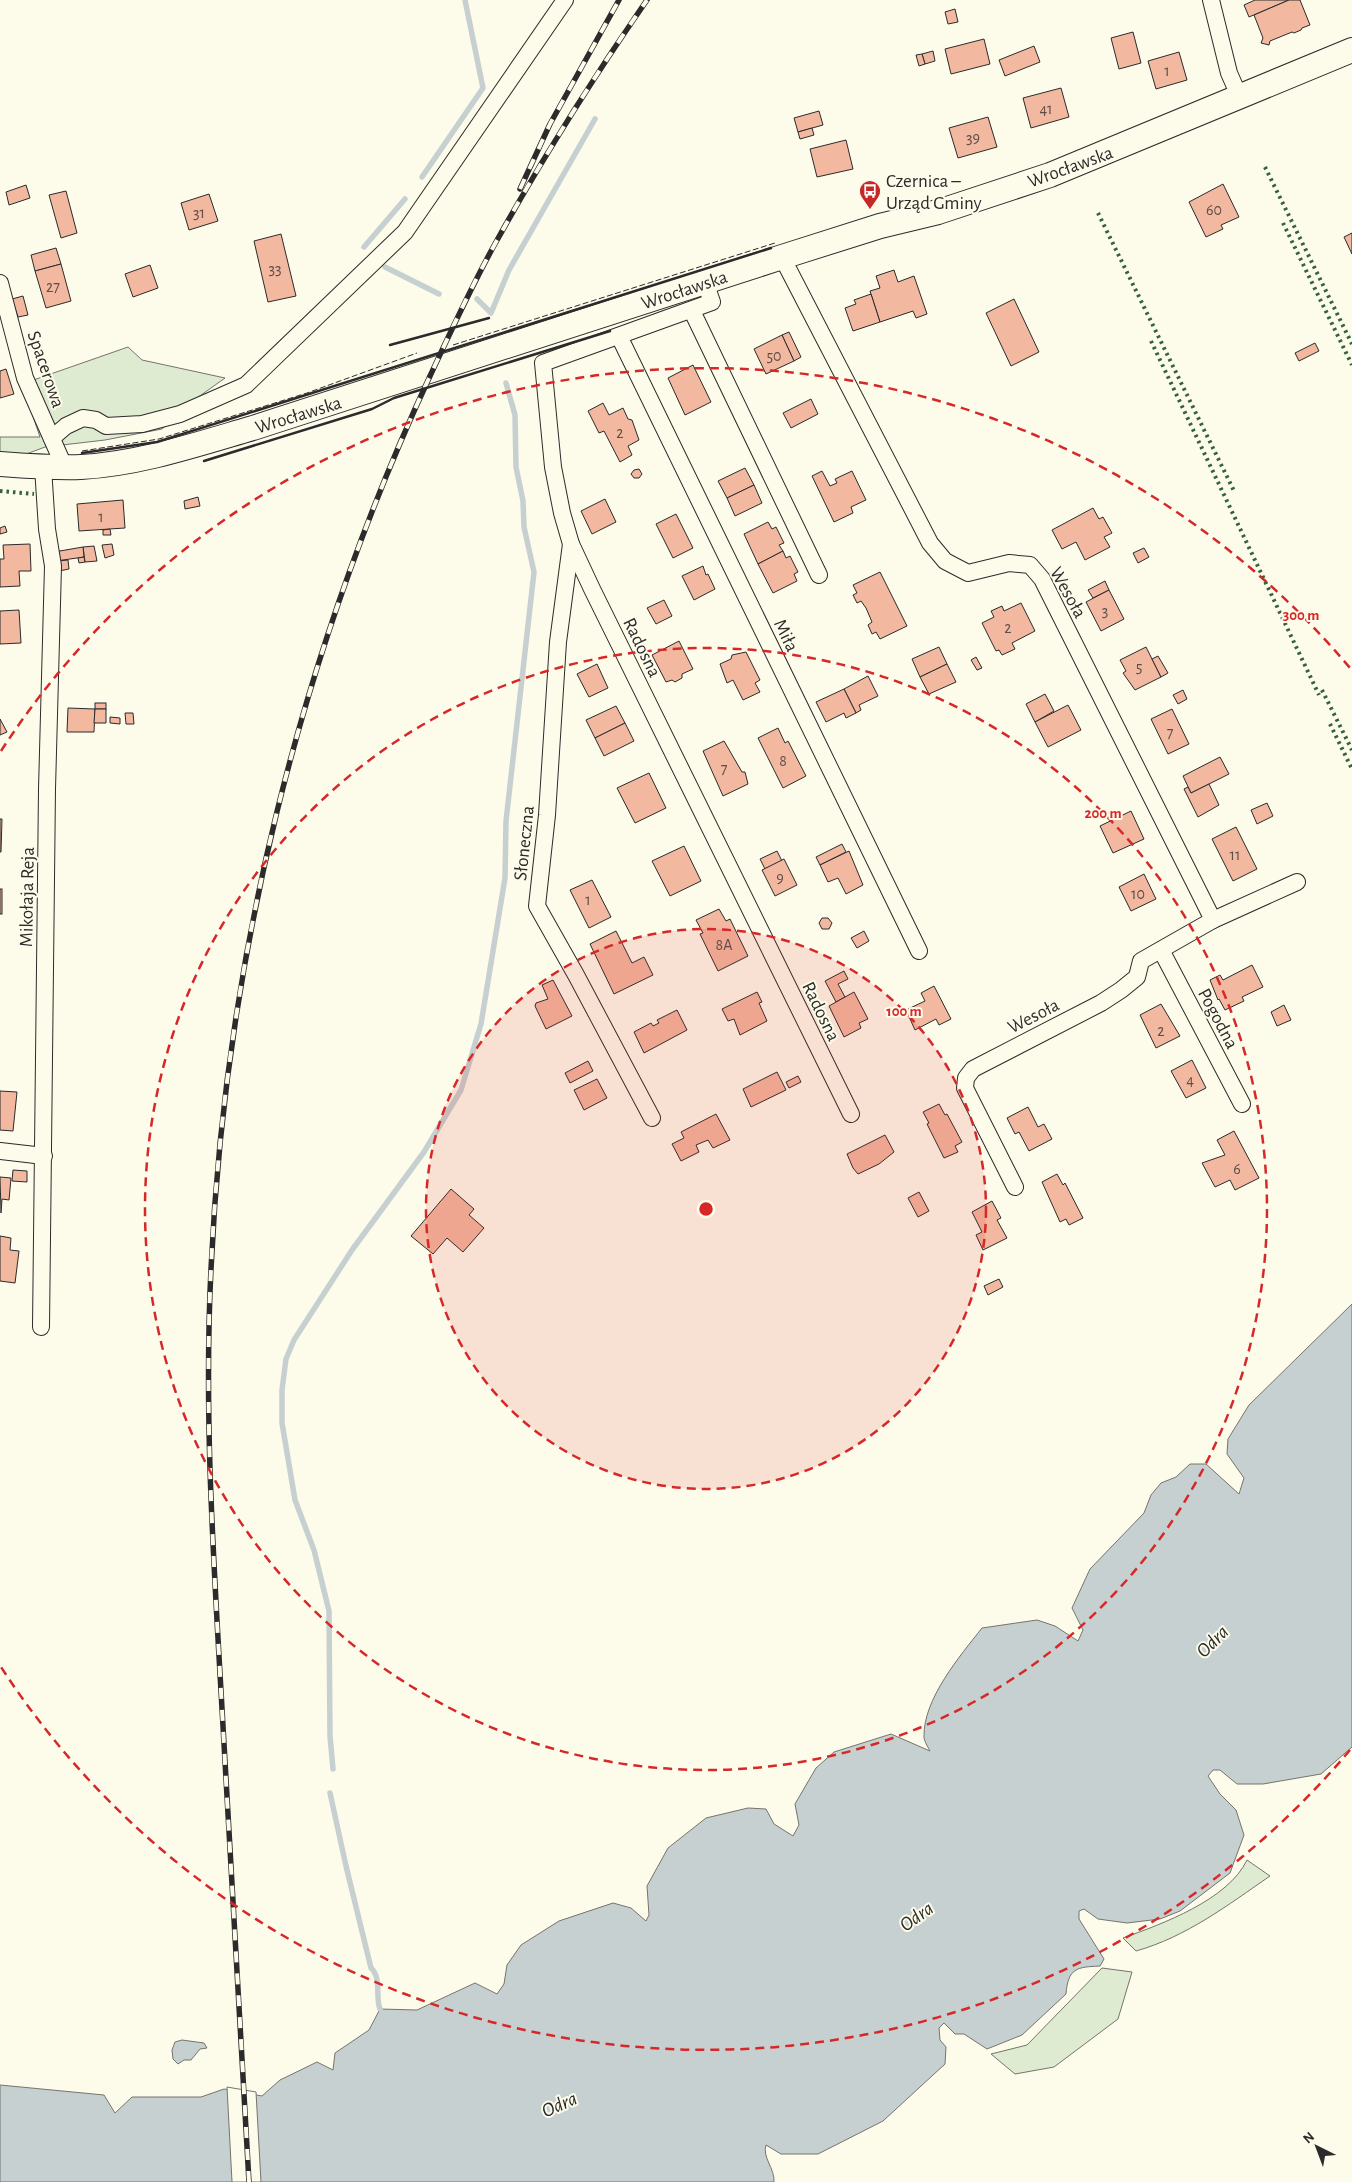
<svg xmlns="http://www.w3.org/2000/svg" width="1352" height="2182" font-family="'Alegreya Sans',sans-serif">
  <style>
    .green { fill: #deebd1; stroke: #74746e }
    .water { fill: #c7d0d0; stroke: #74746e }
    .pier { fill: #fdfbea; stroke: #74746e }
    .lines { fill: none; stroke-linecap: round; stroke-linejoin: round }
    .stream { stroke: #c7d0d0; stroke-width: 5.5 }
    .building { fill: #f2b8a0; stroke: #2b2b2b }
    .minor-casing { stroke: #2b2b2b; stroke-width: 18 }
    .secondary-casing { stroke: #2b2b2b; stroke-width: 26 }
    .minor { stroke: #fdfbea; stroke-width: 16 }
    .secondary { stroke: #fdfbea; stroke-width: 24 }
    .rail-casing { stroke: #2b2b2b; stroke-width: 5.5 }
    .rail { stroke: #fdfbea; stroke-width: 4; stroke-dasharray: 11; stroke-linecap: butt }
    .hedge { stroke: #34623c; stroke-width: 4; stroke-dasharray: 2.5 4; stroke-linecap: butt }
    .fence { stroke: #2b2b2b; stroke-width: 1; stroke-dasharray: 6 2.5; stroke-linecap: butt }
    .wall { stroke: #2b2b2b; stroke-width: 2.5 }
    .ring { fill: none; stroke: #d62828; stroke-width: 2.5; stroke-dasharray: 9 6 }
    .labels { text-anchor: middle; stroke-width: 4; stroke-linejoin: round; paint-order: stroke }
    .number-label { font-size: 16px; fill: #5d4e48 }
    .street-label { font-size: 19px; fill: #2b2b2b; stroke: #fdfbea }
    .poi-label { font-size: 19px; fill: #2b2b2b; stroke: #fdfbea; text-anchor: start }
    .water-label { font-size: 20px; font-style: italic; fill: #2b2b2b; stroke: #fdfbea }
    .centre { fill: #d62828; stroke: #fdfbea; stroke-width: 2.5 }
    .ring-label { font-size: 15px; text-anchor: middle; font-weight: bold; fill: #d62828; stroke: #fdfbea; stroke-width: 4; stroke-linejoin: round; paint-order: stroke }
  </style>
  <rect width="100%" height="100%" fill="#fdfbea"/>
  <g class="green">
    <polygon points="128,347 142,360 225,378 197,398 162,429 105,440 45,447 21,456 0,455 0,437 40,437 22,384"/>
    <path d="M1247,1860L1270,1876C1228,1905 1186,1937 1136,1951L1123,1938C1162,1924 1228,1900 1247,1860Z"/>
    <polygon points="1102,1968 1132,1972 1118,2019 1054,2067 1015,2074 991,2054 1027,2045"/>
  </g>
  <g class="water">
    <path d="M1352,1304V1747L1321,1774L1263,1784H1237L1220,1770H1213L1208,1776L1220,1794L1236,1810L1244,1835L1230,1873L1180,1911L1160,1919L1127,1923L1098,1919L1084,1909L1079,1911V1919L1104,1959L1100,1966C1077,1967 1068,1968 1066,1994L1022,2035L987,2049L964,2034H955L944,2023L939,2028L940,2040L946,2047L945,2064L883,2121L818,2154H781L766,2145C762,2157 775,2169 774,2182H0V2085L104,2095L115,2113L132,2097H201L224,2089L262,2096L280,2080L317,2062L333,2070L335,2053L369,2030L380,2009L417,2010L475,1983L497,1994L504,1984L507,1965L521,1945L559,1921L613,1903L631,1908L646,1921L649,1915L647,1886L668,1848L706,1818L748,1808L766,1809L774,1824L793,1836L799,1825L795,1804L816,1768L834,1752L891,1734L930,1751C928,1747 924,1741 924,1737C923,1699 960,1656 982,1628L1037,1620L1055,1626L1078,1641L1083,1630L1072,1608L1090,1569L1144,1513L1151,1495L1161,1483L1176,1477L1190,1464H1206L1239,1494L1244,1478L1227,1454L1228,1439L1249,1405Z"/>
    <polygon points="182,2040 204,2043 207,2048 200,2049 191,2060 184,2060 178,2064 173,2059 172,2050 175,2042"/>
  </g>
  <polygon class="pier" points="227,2087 256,2092 261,2182 232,2182"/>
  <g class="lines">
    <g class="stream">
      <polyline points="422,177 483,88 465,0"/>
      <polyline points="364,247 405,199"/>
      <polyline points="385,267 439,294"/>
      <polyline points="477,299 491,313 509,270 595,119"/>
      <polyline points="333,1769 330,1736 329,1611 314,1550 295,1500 282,1423 282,1390 286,1359 294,1340 352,1250 424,1152 461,1090 481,1024 505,878 506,821 534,572 524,527 523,501 516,467 515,415 506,383"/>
      <path d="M330,1793L346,1866L371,1968C382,1978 375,1997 380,2009"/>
    </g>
  </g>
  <g class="building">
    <polygon points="1255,0 1289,0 1249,17 1244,5"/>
    <polygon points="1289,0 1300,0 1310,25 1302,28 1301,30 1294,33 1292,32 1270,41 1269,45 1261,43 1263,38 1254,15"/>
    <polygon points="955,9 958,22 948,24 945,12"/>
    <polygon points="1133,32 1141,63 1119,69 1111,38"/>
    <polygon points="984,39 990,64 951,74 945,49"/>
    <polygon points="1034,46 1040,62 1005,76 999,60"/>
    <polygon points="933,51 935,61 925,64 922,54"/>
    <polygon points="1179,52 1187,80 1156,89 1148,61"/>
    <polygon points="922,54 925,64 919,66 916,55"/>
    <polygon points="1061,88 1069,117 1031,128 1023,98"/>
    <polygon points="819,111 823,125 798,132 794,118"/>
    <polygon points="988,117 997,147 958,158 949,128"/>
    <polygon points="812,128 814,135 800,139 798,132"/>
    <polygon points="846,140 853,169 817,177 810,149"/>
    <polygon points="1223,184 1239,217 1221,225 1223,229 1206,237 1189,202"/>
    <polygon points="26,185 30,198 9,205 6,192"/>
    <polygon points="66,191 77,233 61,238 49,195"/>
    <polygon points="209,194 218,221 189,230 181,203"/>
    <polygon points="1352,233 1352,254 1344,237"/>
    <polygon points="281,234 296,296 268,302 254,241"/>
    <polygon points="56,248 61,264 35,271 31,255"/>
    <polygon points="61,264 71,301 46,308 35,271"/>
    <polygon points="150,265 158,288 133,297 125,274"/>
    <polygon points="894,270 898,282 914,276 927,314 916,318 913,311 880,322 870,291 880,288 876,276"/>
    <polygon points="871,294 880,322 853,331 845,308 856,304 854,300"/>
    <polygon points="23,296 28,315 18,317 12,299"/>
    <polygon points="1014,299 1039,352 1011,366 986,313"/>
    <polygon points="789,332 801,357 794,361 782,335"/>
    <polygon points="782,335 794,361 766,374 754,349"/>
    <polygon points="1315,343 1319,351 1299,361 1295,353"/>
    <polygon points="693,365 711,402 685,415 668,378"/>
    <polygon points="6,369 14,394 0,398 0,371"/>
    <polygon points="811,399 818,414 791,428 783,413"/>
    <polygon points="603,403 609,415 623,408 628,419 632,420 639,440 628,446 632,455 620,462 604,431 599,433 588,411"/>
    <polygon points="745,468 754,485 727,498 718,481"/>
    <polygon points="639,469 642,474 639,478 634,478 631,474 634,470"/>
    <polygon points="822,471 830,486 837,483 835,479 852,471 866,500 851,507 853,513 834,522 812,476"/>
    <polygon points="754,485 762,503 735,516 727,498"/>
    <polygon points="198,497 200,506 185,509 184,501"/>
    <polygon points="605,499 616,522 592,534 581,511"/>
    <polygon points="123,500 125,528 79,531 77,504"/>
    <polygon points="1093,508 1099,519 1103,517 1112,533 1104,537 1110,547 1085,560 1076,542 1062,549 1052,530"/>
    <polygon points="676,514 693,548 673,558 656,524"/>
    <polygon points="768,522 772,529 776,527 784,543 779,545 783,551 758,564 744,534"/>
    <polygon points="5,526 7,532 0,534 0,528"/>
    <polygon points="110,529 111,535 103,535 103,530"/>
    <polygon points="30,544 31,571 19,571 20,586 0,587 0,559 4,559 3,545"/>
    <polygon points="112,544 114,555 105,558 102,545"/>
    <polygon points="94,546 97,561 85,562 83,547"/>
    <polygon points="83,547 84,557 56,561 54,552"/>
    <polygon points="1144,548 1149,557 1138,563 1133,553"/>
    <polygon points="783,551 786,558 790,556 798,572 794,574 797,581 773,593 758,564"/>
    <polygon points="84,557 85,562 79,563 78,558"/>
    <polygon points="68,560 69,569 59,571 58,561"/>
    <polygon points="703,566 706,575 708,574 715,589 694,600 682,576"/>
    <polygon points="880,572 907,626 880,639 876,632 872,634 868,625 872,622 866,608 861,601 857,603 853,595 857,593 853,585"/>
    <polygon points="1105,581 1109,590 1093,598 1088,590"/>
    <polygon points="1109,590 1124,619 1101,631 1086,602"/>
    <polygon points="664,600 672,616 656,624 647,608"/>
    <polygon points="1021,603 1035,631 1012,643 1015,649 1002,655 999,650 996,651 982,623 994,617 991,611 1002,606 1004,611"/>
    <polygon points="19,610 21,643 0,644 0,611"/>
    <polygon points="679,641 693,669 682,674 682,678 675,682 672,680 666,682 652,655"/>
    <polygon points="939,647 947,664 920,677 912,659"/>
    <polygon points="1146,647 1161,677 1135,690 1123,673 1126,671 1120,660"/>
    <polygon points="746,652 760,680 755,683 760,692 743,700 733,680 727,683 720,664 731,659 732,655"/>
    <polygon points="1158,656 1168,673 1161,677 1152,659"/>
    <polygon points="976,657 982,668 977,670 971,660"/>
    <polygon points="597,664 608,688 589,697 577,674"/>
    <polygon points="947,664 956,682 929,694 920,677"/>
    <polygon points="868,676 878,696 859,705 861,710 856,713 844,689"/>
    <polygon points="844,689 856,713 846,718 844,713 826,722 816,702"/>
    <polygon points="1183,690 1187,699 1178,704 1173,695"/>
    <polygon points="1045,694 1054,711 1035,722 1026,704"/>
    <rect x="95" y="703" width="11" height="6"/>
    <polygon points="1068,705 1081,730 1048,747 1035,722"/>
    <polygon points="616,706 625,723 595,738 586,720"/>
    <polygon points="68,708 95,709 94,732 67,732"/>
    <polygon points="95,709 106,709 106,723 94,723"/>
    <polygon points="1172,709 1189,744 1168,754 1151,719"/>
    <polygon points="125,713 133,713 134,724 126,724"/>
    <polygon points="110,717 120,718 120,724 110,723"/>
    <polygon points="0,719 7,732 0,735"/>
    <polygon points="625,723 634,741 604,756 595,738"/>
    <polygon points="778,728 785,743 788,741 806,776 783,788 758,738"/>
    <polygon points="724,741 742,772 745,772 748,784 723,796 703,751"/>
    <polygon points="1220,757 1229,774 1191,793 1183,776"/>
    <polygon points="649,773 666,808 635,823 617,788"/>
    <polygon points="1209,784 1219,805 1198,817 1184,789 1188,787 1191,793"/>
    <polygon points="1267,803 1273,816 1257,824 1251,810"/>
    <polygon points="1131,811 1144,839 1113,853 1100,826"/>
    <polygon points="0,819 2,819 1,852 0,852"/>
    <polygon points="1236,827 1257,869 1233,881 1212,839"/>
    <polygon points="842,844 846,852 820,865 816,857"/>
    <polygon points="684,846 701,881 670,896 652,861"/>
    <polygon points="777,851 782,861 765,869 760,859"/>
    <polygon points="849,851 863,885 846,894 838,878 828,882 820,865"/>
    <polygon points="784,859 797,885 775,896 762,870"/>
    <polygon points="1144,874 1156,899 1131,911 1119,887"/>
    <polygon points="592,880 611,917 589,928 570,890"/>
    <rect x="0" y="889" width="2" height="25"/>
    <polygon points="719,909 726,921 730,919 748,956 718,971 700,934 703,933 696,920"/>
    <polygon points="822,918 828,918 832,923 829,929 822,929 819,923"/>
    <polygon points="616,931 632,963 644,957 653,975 614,994 590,944"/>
    <polygon points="864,931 869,941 857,948 851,938"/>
    <polygon points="1252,965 1263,987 1242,997 1244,1001 1225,1010 1219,999 1218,1000 1210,980 1220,975 1223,980"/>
    <polygon points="844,971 848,979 838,984 845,997 836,1002 825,981"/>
    <polygon points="553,980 572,1016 546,1029 535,1006 536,1003 548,999 542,985"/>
    <polygon points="934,986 951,1019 939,1025 936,1019 915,1030 906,1010 925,1001 921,993"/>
    <polygon points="757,992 762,1002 759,1003 767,1021 740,1035 734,1019 728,1021 722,1009"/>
    <polygon points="854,992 868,1019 859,1023 861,1028 844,1037 829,1006"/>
    <polygon points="1161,1004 1180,1036 1156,1048 1140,1015"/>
    <polygon points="1284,1005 1291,1020 1277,1026 1271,1012"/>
    <polygon points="677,1010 687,1030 644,1053 634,1032 651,1023 653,1026 659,1023 657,1020"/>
    <polygon points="1192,1060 1206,1088 1186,1098 1171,1071"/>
    <polygon points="588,1061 593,1071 570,1083 565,1073"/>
    <polygon points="777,1072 786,1090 751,1107 743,1089"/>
    <polygon points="798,1076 801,1082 789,1088 786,1082"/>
    <polygon points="597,1079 607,1098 584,1110 574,1090"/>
    <polygon points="0,1091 17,1092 13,1131 0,1130"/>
    <polygon points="939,1104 945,1115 947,1114 962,1142 955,1146 958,1152 944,1158 927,1124 929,1123 923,1112"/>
    <polygon points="1028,1107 1038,1127 1044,1124 1052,1139 1029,1151 1019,1132 1015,1134 1007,1118"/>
    <polygon points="716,1114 730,1140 713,1148 708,1140 696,1145 699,1152 681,1161 672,1144 684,1138 681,1132"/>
    <polygon points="1234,1131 1259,1178 1235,1190 1230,1180 1215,1187 1202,1163 1225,1155 1217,1140"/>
    <polygon points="885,1135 894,1152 879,1164 858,1174 853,1168 847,1154"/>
    <polygon points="13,1170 27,1171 27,1182 12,1181"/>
    <polygon points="1057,1174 1063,1185 1065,1183 1083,1218 1069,1225 1066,1219 1060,1222 1042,1182"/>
    <polygon points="0,1177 11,1178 9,1200 2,1199 1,1213"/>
    <polygon points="451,1189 474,1209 469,1215 484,1228 463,1252 447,1238 433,1254 411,1236"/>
    <polygon points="919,1192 929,1211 918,1217 908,1198"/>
    <polygon points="992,1201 1001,1218 997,1220 1007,1238 983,1250 976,1235 982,1232 972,1212"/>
    <polygon points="0,1236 11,1238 10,1250 19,1251 15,1283 0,1281"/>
    <polygon points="999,1279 1003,1287 988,1295 984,1286"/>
  </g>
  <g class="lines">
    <g class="minor-casing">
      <g id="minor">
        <polyline points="1211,0 1229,73 1240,98"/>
        <polyline points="782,257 930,543 945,561 968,573 1009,563 1030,565 1042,579 1213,920 1297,882"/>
        <polyline points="705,282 712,302 543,363 553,467 562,513 571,544 592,589 851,1114"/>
        <polyline points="0,283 25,378 64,466"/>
        <polyline points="692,311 819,575"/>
        <polyline points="619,336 919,951"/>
        <polyline points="52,438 66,426 83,418 96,420 106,426 142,424 180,414 246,385 405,232 565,0"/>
        <polyline points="571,544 558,642 547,815 537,906 576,975 652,1118"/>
        <polyline points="1161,950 1242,1104"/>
        <polyline points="0,1151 44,1156"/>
        <polyline points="1015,1187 965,1088 966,1078 973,1069 1101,1003 1121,990 1137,977 1141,961 1213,920"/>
        <polyline points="41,1327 47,789 53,566 47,529 43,467"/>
      </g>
    </g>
    <g class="secondary-casing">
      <path id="secondary" d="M0,464C27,466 54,468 81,467C139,464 198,444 253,428L782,257L880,226L938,212L1050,175L1352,50"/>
    </g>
    <use href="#minor" class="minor"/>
    <use href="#secondary" class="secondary"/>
    <g class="rail-casing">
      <g id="rail">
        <polyline points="520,189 550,124 619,0"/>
        <path d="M249,2182C240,2018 230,1855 221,1691C213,1551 204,1410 211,1269C225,960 300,656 430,376C451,331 472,285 496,242C542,159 593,78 647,0"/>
      </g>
    </g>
    <use href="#rail" class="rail"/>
    <g class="hedge">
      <polyline points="1265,167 1352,344"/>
      <polyline points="1098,213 1235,493"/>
      <polyline points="1283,223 1352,365"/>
      <polyline points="1151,341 1319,695"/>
      <polyline points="0,491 34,494"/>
      <polyline points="1322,690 1352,750"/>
      <polyline points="1330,724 1352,769"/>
    </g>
    <g class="fence">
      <polyline points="453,345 775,243"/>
      <polyline points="82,451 159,439 307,393 417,353"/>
    </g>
    <g class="wall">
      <polyline points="390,345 489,318"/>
      <polyline points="82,453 157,442 771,248"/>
      <polyline points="204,461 372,409 394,398 610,331"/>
    </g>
  </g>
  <circle cx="706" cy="1209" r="280" fill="#d62828" fill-opacity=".12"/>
  <g class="ring">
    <circle cx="706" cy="1209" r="280"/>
    <circle cx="706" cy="1209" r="561"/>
    <path d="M1350 1750A841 841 0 0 1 1 1667M1 751A841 841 0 0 1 1350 668"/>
  </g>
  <defs>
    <g id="bus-pin" transform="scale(1.125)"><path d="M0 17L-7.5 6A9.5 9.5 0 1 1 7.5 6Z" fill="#c62828" stroke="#fdfbea"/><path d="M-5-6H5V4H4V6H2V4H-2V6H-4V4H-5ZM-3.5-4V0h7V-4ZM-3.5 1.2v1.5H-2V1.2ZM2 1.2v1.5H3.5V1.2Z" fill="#fff"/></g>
  </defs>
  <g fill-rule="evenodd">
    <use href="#bus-pin" x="870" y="191"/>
  </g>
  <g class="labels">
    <g class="number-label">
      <text x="1167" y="76">1</text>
      <text x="1046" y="114">41</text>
      <text x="973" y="143">39</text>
      <text x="1214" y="215">60</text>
      <text x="199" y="218">31</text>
      <text x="275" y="274">33</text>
      <text x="53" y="292">27</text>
      <text x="774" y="361">50</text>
      <text x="620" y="438">2</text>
      <text x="101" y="522">1</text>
      <text x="1105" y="616">3</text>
      <text x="1008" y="633">2</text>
      <text x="1139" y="672">5</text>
      <text x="1170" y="738">7</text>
      <text x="783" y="766">8</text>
      <text x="724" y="774">7</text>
      <text x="1235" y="860">11</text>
      <text x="780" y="883">9</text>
      <text x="1138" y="899">10</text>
      <text x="588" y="905">1</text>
      <text x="724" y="950">8A</text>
      <text x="1161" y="1036">2</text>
      <text x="1190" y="1085">4</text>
      <text x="1237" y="1174">6</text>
    </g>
    <g class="street-label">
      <text transform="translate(1070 166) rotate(-20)" y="7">Wrocławska</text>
      <text transform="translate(684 289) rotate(-18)" y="7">Wrocławska</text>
      <text transform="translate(47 369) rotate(71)" y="7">Spacerowa</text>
      <text transform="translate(298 414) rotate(-17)" y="7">Wrocławska</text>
      <text transform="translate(1069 592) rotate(61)" y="7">Wesoła</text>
      <text transform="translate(787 635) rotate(64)" y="7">Miła</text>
      <text transform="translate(643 647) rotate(64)" y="7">Radosna</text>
      <text transform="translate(523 843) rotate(-84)" y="7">Słoneczna</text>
      <text transform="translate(26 897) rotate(-89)" y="7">Mikołaja Reja</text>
      <text transform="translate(822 1011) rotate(64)" y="7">Radosna</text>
      <text transform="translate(1033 1015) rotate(-27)" y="7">Wesoła</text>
      <text transform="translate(1219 1018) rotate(62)" y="7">Pogodna</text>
    </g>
    <g class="poi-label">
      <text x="886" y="187">Czernica –<tspan x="886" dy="22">Urząd Gminy</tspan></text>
    </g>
    <g class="water-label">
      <text transform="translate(1212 1641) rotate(-45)" y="7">Odra</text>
      <text transform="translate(916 1916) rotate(-36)" y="7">Odra</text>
      <text transform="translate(559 2104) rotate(-24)" y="7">Odra</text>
    </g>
  </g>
  <circle cx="706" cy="1209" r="8" class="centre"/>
  <g class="ring-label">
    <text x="1301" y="620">300 m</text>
    <text x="1103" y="818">200 m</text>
    <text x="904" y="1016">100 m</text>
  </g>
  <g transform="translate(1317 2147) rotate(318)" stroke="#fdfbea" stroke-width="4" paint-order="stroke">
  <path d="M0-4L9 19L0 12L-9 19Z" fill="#2b2b2b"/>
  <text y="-8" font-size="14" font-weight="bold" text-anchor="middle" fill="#2b2b2b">N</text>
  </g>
</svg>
